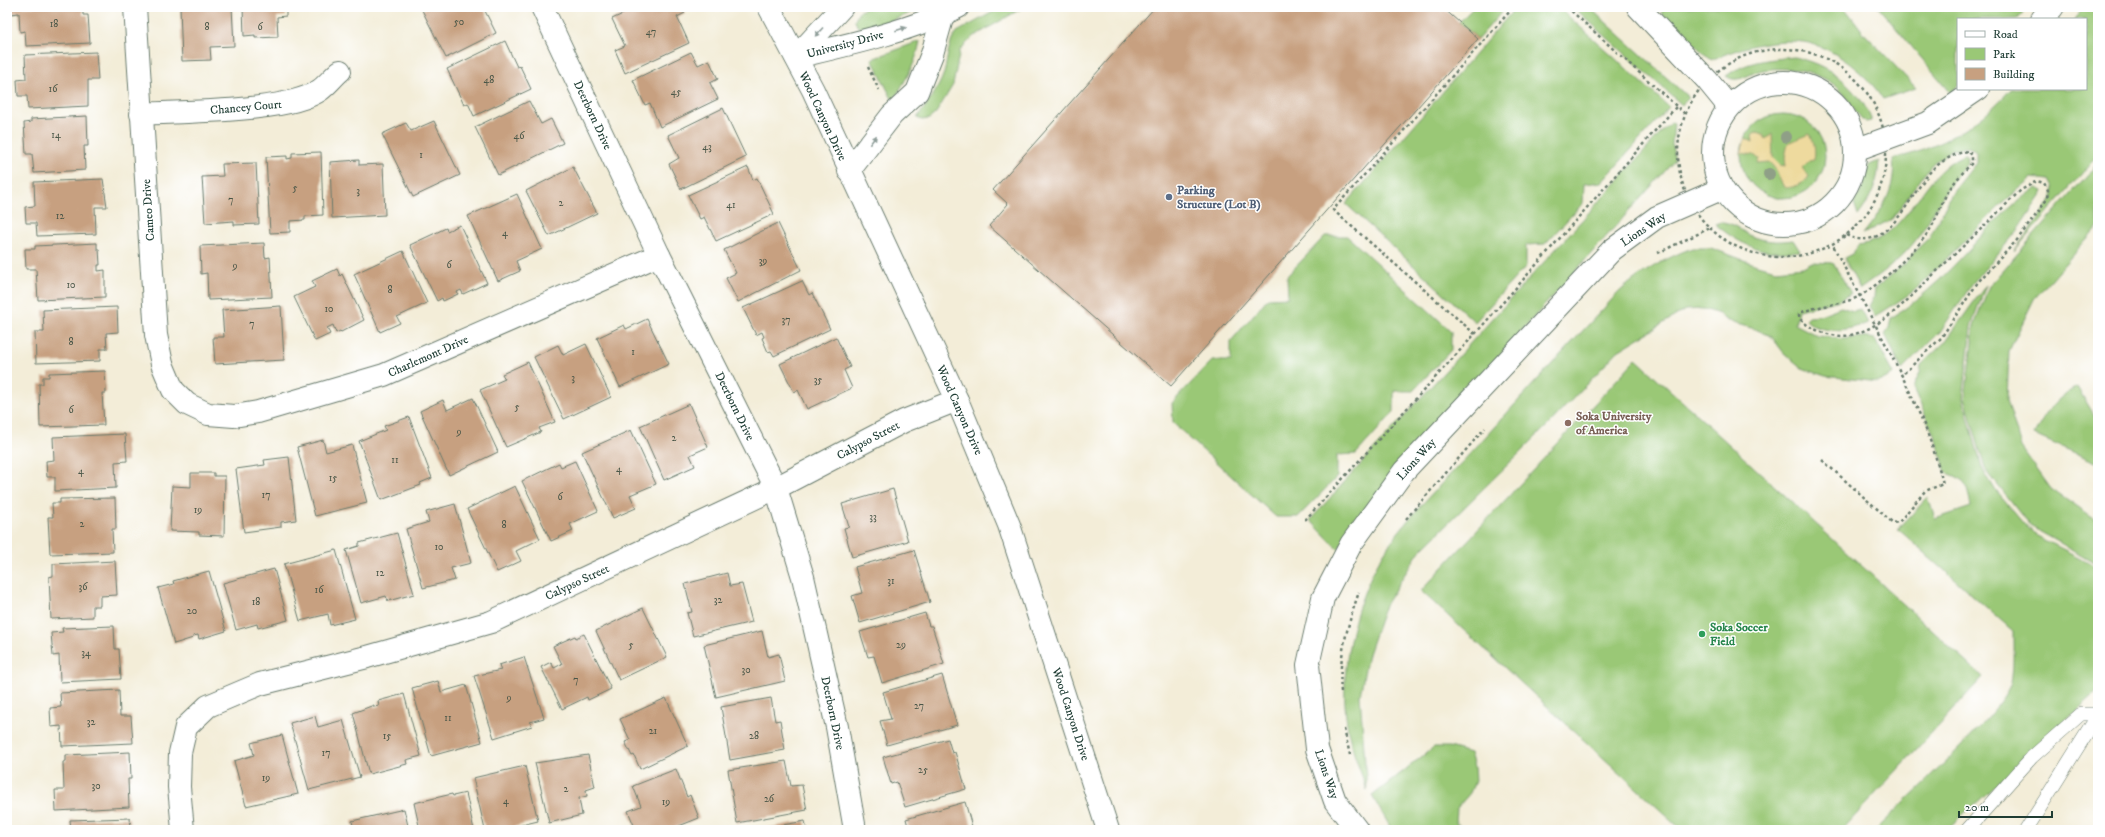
<svg xmlns="http://www.w3.org/2000/svg" width="2105" height="837" font-family="'IM FELL DW Pica',serif">
  <style>
    .green { fill: #9ac876; stroke: #5c8255 }
    .sand { fill: #eeda9e; stroke: #868c69 }
    .building { fill: #c7a080 }
    .lines { fill: none; stroke-linecap: round; stroke-linejoin: round }
    .service-casing { stroke: #697b6d; stroke-width: 14 }
    .minor-casing { stroke: #697b6d; stroke-width: 24 }
    .tertiary-casing { stroke: #697b6d; stroke-width: 24 }
    .secondary-casing { stroke: #697b6d; stroke-width: 24 }
    .path { stroke: #697b6d; stroke-width: 2.5; stroke-dasharray: 3 3; stroke-linecap: butt }
    .service { stroke: #fff; stroke-width: 13 }
    .minor { stroke: #fff; stroke-width: 22 }
    .tertiary { stroke: #fff; stroke-width: 22 }
    .secondary { stroke: #fff; stroke-width: 22 }
    .tree { fill: #8f9f87 }
    .oneway { fill: #8f9e9a }
    .service-dot { fill: #5c6f8a; stroke: #fff; stroke-width: 1.5 }
    .education-dot { fill: #8d6e63; stroke: #fff; stroke-width: 1.5 }
    .leisure-dot { fill: #2e9e5b; stroke: #fff; stroke-width: 1.5 }
    .labels { text-anchor: middle; stroke-width: 3; stroke-linejoin: round; paint-order: stroke }
    .number-label { font-size: 10px; fill: #495647 }
    .street-label { font-size: 12px; fill: #1f3d34; stroke: #fff }
    .service-label { font-size: 12px; font-weight: bold; fill: #4e5e75; stroke: #fff; text-anchor: start }
    .education-label { font-size: 12px; font-weight: bold; fill: #785e54; stroke: #fff; text-anchor: start }
    .leisure-label { font-size: 12px; font-weight: bold; fill: #27864d; stroke: #fff; text-anchor: start }
  </style>
  <rect width="100%" height="100%" fill="#fff"/>
  <filter id="ink" filterUnits="userSpaceOnUse"><feTurbulence type="fractalNoise" baseFrequency=".025" numOctaves="2"/><feDisplacementMap in="SourceGraphic" scale="8" xChannelSelector="R" yChannelSelector="G"/><feConvolveMatrix kernelMatrix="1 2 1 2 8 2 1 2 1" color-interpolation-filters="sRGB"/></filter>
  <filter id="wash" filterUnits="userSpaceOnUse"><feTurbulence type="fractalNoise" baseFrequency=".012" numOctaves="4" result="noise"/><feDisplacementMap in="SourceGraphic" scale="16" xChannelSelector="R" yChannelSelector="G"/><feGaussianBlur stdDeviation="0.9" result="paint"/><feColorMatrix in="noise" values="0 0 0 0 0 0 0 0 0 0 0 0 0 0 0 0 0 1.4 0 .05"/><feComposite in="paint" operator="in"/></filter>
  <g filter="url(#wash)">
    <rect width="100%" height="100%" fill="#f3edd8"/>
    <g class="green">
      <polygon points="867,7 922,7 906,15 866,30 857,26 855,20 859,12"/>
      <path d="M1002,7H1024L973,37L960,50L953,85L936,113L929,119L922,120L917,118C927,104 938,90 944,73C948,59 947,44 957,32Z"/>
      <polygon points="1474,7 1506,7 1478,39 1459,22"/>
      <polygon points="1516,7 1558,7 1669,107 1602,182 1584,184 1583,203 1545,244 1526,245 1526,266 1475,322 1346,204"/>
      <polygon points="1573,7 1589,7 1689,98 1682,105"/>
      <path d="M1665,7H1844L1864,33L1916,88L1883,99C1868,75 1833,46 1803,42C1771,38 1739,48 1711,60L1661,13Z"/>
      <polygon points="1878,7 2028,7 2017,19 1958,19 1958,85 1951,93"/>
      <path d="M2085,7H2098V155L2014,251L2053,198V188L2049,180L2032,178L2006,200L1914,291L1875,317L1869,306L1874,297L1875,288L1907,262L1919,247L1929,238L1953,192L1976,163V152L1969,147L1953,149L1932,164L1892,219L1863,234C1881,212 1897,189 1893,159C1940,148 1979,125 2011,89H2086V19H2074Z"/>
      <path d="M920,41C916,64 905,81 893,101L872,59Z"/>
      <path d="M1794,57C1830,65 1858,86 1872,121L1867,122L1862,119C1853,109 1847,96 1837,87C1818,71 1787,66 1763,70C1751,72 1738,85 1726,76C1749,60 1767,60 1794,57Z"/>
      <circle cx="1783" cy="156" r="42"/>
      <polygon points="1671,122 1674,123 1672,145 1675,160 1395,472 1338,549 1310,520"/>
      <path d="M1963,155H1966L1968,158L1967,164C1945,186 1934,215 1916,240C1901,260 1880,275 1860,289L1844,258L1852,254L1859,245C1909,238 1919,175 1963,155Z"/>
      <path d="M1879,161C1878,183 1871,199 1858,216L1854,204L1860,193L1869,165Z"/>
      <polygon points="2098,163 2098,226 2034,299 2009,351 2007,399 2021,447 2051,489 2094,519 2098,521 2098,563 2094,562 2030,526 1985,469 1965,398 1974,326 1989,286"/>
      <path d="M2037,187L2044,190L2042,195L2019,229L1972,284L1940,332L1902,370L1885,334L1889,328L1891,318C1903,310 1915,302 1926,292C1965,259 1994,215 2037,187Z"/>
      <path d="M1721,222C1732,222 1740,230 1749,235C1763,242 1779,242 1793,240L1800,251C1766,256 1741,246 1715,224Z"/>
      <polygon points="1325,236 1347,236 1451,331 1451,350 1413,391 1394,391 1394,412 1356,454 1337,455 1337,477 1298,517 1276,517 1173,423 1172,403 1212,361 1231,361 1231,341 1268,298 1288,297 1287,276"/>
      <path d="M1692,248H1711L1757,265L1776,270L1803,267L1812,262L1833,263L1851,293L1840,300L1798,310L1795,324L1818,336L1844,339L1859,337L1875,339L1894,374L1879,382L1825,376L1802,368L1784,353L1771,336L1755,329L1733,323L1719,314L1704,309L1685,310L1618,351L1548,425L1419,552L1385,605L1368,654L1360,695L1367,790C1360,769 1350,747 1347,724C1338,667 1356,592 1389,545C1413,510 1449,477 1477,446C1524,394 1571,343 1619,292C1641,272 1664,259 1692,248Z"/>
      <path d="M1986,285L1971,327L1963,398L1982,468L1996,491L2023,523L2037,536L2098,567V691L1947,830H1875C1900,805 2005,710 2011,683C2014,667 2013,648 2013,631L1898,529L1928,497L1935,519L1971,507C1967,488 1967,478 1946,473L1938,444L1913,388L1920,373L1921,365L1945,342Z"/>
      <path d="M1841,307L1853,311L1860,309L1868,323C1849,330 1821,336 1805,319L1808,316L1820,315Z"/>
      <polygon points="1636,359 1983,677 1842,830 1682,830 1421,591"/>
      <path d="M2077,387L2098,421V463L2034,435C2046,413 2054,399 2077,387Z"/>
      <polygon points="1434,747 1449,747 1470,753 1474,767 1475,781 1470,793 1457,808 1456,823 1464,830 1392,830 1372,796"/>
    </g>
    <path class="sand" d="M1755,132L1763,135L1766,139L1772,134L1773,158L1780,165L1786,166L1785,157L1788,143L1810,134C1814,143 1816,150 1814,160L1809,161L1802,168L1809,176C1803,184 1796,187 1786,188C1777,180 1779,170 1769,162L1757,163L1759,159L1754,155L1741,153L1745,138L1753,142L1752,136Z"/>
    <g id="blocks">
      <g class="building">
        <polygon points="10,7 83,7 83,15 88,15 90,43 26,46 25,31 20,32 19,13 11,14"/>
        <polygon points="180,7 232,7 234,46 210,47 211,60 182,61"/>
        <polygon points="243,7 296,7 296,9 286,10 286,16 277,17 278,37 255,38 255,35 244,36"/>
        <polygon points="427,7 483,7 496,33 446,58 422,10"/>
        <polygon points="638,7 683,7 685,13 677,17 689,43 625,73 615,50 625,46 612,19"/>
        <polygon points="1155,7 1442,7 1478,39 1171,386 989,226 1008,204 993,190"/>
        <polygon points="505,41 517,67 520,66 531,89 474,116 468,103 464,105 447,69"/>
        <polygon points="96,52 98,80 88,80 88,106 28,109 27,96 18,96 17,80 26,79 25,55"/>
        <polygon points="691,52 698,65 709,60 718,79 710,83 718,99 660,127 650,103 645,105 633,80"/>
        <polygon points="529,101 541,124 551,119 563,143 498,175 475,127"/>
        <polygon points="723,108 746,157 681,189 669,164 679,158 668,135"/>
        <polygon points="87,116 88,146 84,146 85,170 34,173 32,154 26,154 24,123 31,122 31,119"/>
        <polygon points="434,121 460,175 413,197 382,134 406,123 411,131"/>
        <polygon points="321,152 323,215 305,216 305,220 290,221 290,232 270,233 266,157 287,156 287,159 292,158 292,153"/>
        <polygon points="359,160 359,165 383,164 385,215 332,218 330,162"/>
        <polygon points="256,163 259,224 234,225 234,221 205,223 202,177 223,176 222,164"/>
        <polygon points="573,167 597,213 549,236 526,191"/>
        <polygon points="748,167 753,180 757,178 774,214 716,241 704,217 700,219 688,195"/>
        <polygon points="103,179 107,207 95,207 96,234 37,236 36,223 26,223 25,207 35,206 34,182"/>
        <polygon points="517,194 542,249 516,261 520,271 498,281 468,216"/>
        <polygon points="778,223 801,270 738,302 726,278 736,273 724,250"/>
        <polygon points="460,225 487,283 463,294 461,290 457,292 458,294 443,301 442,298 437,301 410,245 446,228 447,231"/>
        <polygon points="97,243 97,249 99,249 100,265 98,265 98,271 105,270 105,297 38,300 36,269 26,269 25,249 35,249 35,246"/>
        <polygon points="264,243 265,258 270,257 272,297 208,300 207,273 201,274 200,246"/>
        <polygon points="403,251 427,303 397,317 400,323 380,332 354,274"/>
        <polygon points="337,269 340,276 342,274 364,320 341,332 340,331 336,333 333,325 327,328 330,334 315,341 294,297 315,287 312,281"/>
        <polygon points="802,281 809,295 812,293 830,329 774,356 771,351 768,352 762,338 764,337 762,332 756,335 743,308"/>
        <polygon points="281,306 284,360 215,364 213,337 224,337 222,310"/>
        <polygon points="117,307 118,332 106,333 107,349 100,349 100,361 36,363 35,332 44,332 43,310"/>
        <polygon points="647,319 669,364 620,387 597,338 624,325 626,329"/>
        <polygon points="836,337 850,367 844,370 852,388 807,409 798,390 794,392 780,364"/>
        <polygon points="586,344 611,397 564,419 534,357 558,345 563,355"/>
        <polygon points="528,362 555,422 539,428 541,432 506,447 480,390 505,379 502,374"/>
        <polygon points="105,371 106,393 102,393 104,425 40,427 39,384 43,384 43,377 49,377 49,373"/>
        <polygon points="473,398 498,452 449,475 420,411 443,400 447,410"/>
        <polygon points="689,404 708,447 690,455 695,466 664,480 640,426"/>
        <polygon points="409,417 432,478 420,483 421,485 381,500 359,441 386,430 384,426"/>
        <polygon points="631,430 656,484 630,495 636,508 613,518 582,452"/>
        <polygon points="125,434 127,461 115,462 116,488 55,491 55,477 47,477 46,461 54,460 53,437"/>
        <polygon points="323,440 326,452 352,445 367,503 315,516 297,447"/>
        <polygon points="289,457 296,520 281,522 281,527 244,532 236,469 265,465 264,460"/>
        <polygon points="575,461 598,511 570,524 573,531 551,541 522,481 559,463 561,467"/>
        <polygon points="191,473 214,473 214,476 225,476 224,536 199,535 199,532 170,531 172,486 191,487"/>
        <polygon points="515,486 540,539 516,551 521,561 497,572 467,509"/>
        <polygon points="893,489 908,541 852,557 844,528 849,527 842,504"/>
        <polygon points="115,498 116,529 112,529 113,552 50,554 48,517 53,517 52,503 60,503 60,499"/>
        <polygon points="455,504 471,563 451,568 455,580 423,588 406,529 429,522 426,512"/>
        <polygon points="397,533 414,594 388,601 386,596 361,603 346,550 359,546 359,543"/>
        <polygon points="336,550 355,619 330,625 328,614 300,621 284,564"/>
        <polygon points="914,550 930,602 860,623 852,596 862,593 855,567"/>
        <polygon points="115,561 117,595 100,596 100,606 93,606 93,617 51,619 49,577 53,576 53,564"/>
        <polygon points="274,569 288,620 258,628 257,624 236,630 223,583"/>
        <polygon points="209,571 226,631 199,639 198,635 193,636 193,638 174,644 158,588 174,584 173,581"/>
        <polygon points="727,573 730,586 742,584 752,622 693,636 687,613 692,612 685,584"/>
        <polygon points="643,608 667,657 619,680 596,631"/>
        <polygon points="925,613 929,626 932,626 944,664 882,683 874,656 868,657 860,632"/>
        <polygon points="114,626 115,649 119,649 121,679 60,682 59,655 53,656 51,633 63,632 62,628"/>
        <polygon points="762,631 768,657 779,654 785,681 716,697 704,645"/>
        <polygon points="584,634 611,689 588,700 587,697 562,709 541,667 551,662 554,668 562,664 553,646 575,636 576,638"/>
        <polygon points="524,657 544,718 530,722 532,726 494,738 474,676 501,670 499,665"/>
        <polygon points="942,675 957,725 887,745 880,721 891,719 883,692"/>
        <polygon points="438,681 441,692 466,685 482,742 431,756 412,688"/>
        <polygon points="119,690 120,716 131,716 133,743 62,746 61,726 51,727 50,708 61,707 60,693"/>
        <polygon points="404,694 421,756 406,760 407,764 369,774 353,713 374,705 374,707 379,706 378,701"/>
        <polygon points="666,698 688,746 640,769 634,755 632,756 625,742 630,740 620,719"/>
        <polygon points="771,698 775,721 780,720 785,750 730,760 721,707"/>
        <polygon points="315,716 318,727 343,720 360,777 309,790 290,723"/>
        <polygon points="282,735 298,794 246,806 234,761 254,755 251,743"/>
        <polygon points="948,739 952,753 955,752 966,789 905,807 897,782 891,784 883,757"/>
        <polygon points="130,752 131,779 128,779 129,807 56,811 55,790 64,790 63,762 66,761 66,755"/>
        <polygon points="588,755 595,787 586,790 587,796 579,798 582,815 549,823 535,763"/>
        <polygon points="786,761 791,786 802,785 807,810 737,823 728,770"/>
        <polygon points="525,766 538,821 509,828 510,830 485,830 473,778"/>
        <polygon points="676,769 687,797 690,795 699,818 669,830 636,830 628,811 641,806 633,786"/>
        <polygon points="466,793 474,830 420,830 414,803 452,794 453,796"/>
        <polygon points="965,802 973,830 909,830 906,819"/>
        <polygon points="404,809 409,830 354,830 352,821"/>
        <polygon points="130,818 131,830 71,830 70,820"/>
        <polygon points="805,821 807,830 761,830 761,829"/>
        <polygon points="329,826 330,830 313,830 313,829"/>
      </g>
    </g>
  </g>
  <g filter="url(#ink)">
    <use href="#blocks" fill-opacity="0" stroke="#697b6d" stroke-width="1"/>
    <g class="lines">
      <g class="service-casing">
        <g id="service">
          <polyline points="1967,830 2032,757 2081,714 2098,714"/>
          <polyline points="2026,830 2098,715"/>
        </g>
      </g>
      <g class="minor-casing">
        <g id="minor">
          <polyline points="135,7 156,335 162,364 173,390 187,404 208,414 234,416 258,412 384,375 659,255"/>
          <polyline points="542,7 659,255 776,488 803,577 837,727 855,830"/>
          <polyline points="2042,19 2053,7"/>
          <path d="M141,114C183,111 288,113 320,90C327,85 333,77 340,71"/>
          <polyline points="1855,150 1928,123 1978,89"/>
          <polyline points="183,830 179,787 180,753 186,727 208,706 260,684 367,657 491,622 776,488 904,421 957,400"/>
        </g>
      </g>
      <g class="tertiary-casing">
        <g id="tertiary">
          <polyline points="1638,7 1707,80 1729,107"/>
          <path d="M796,57C847,45 911,31 958,7"/>
          <polyline points="796,57 842,7"/>
          <circle cx="1784" cy="153" r="71"/>
          <polyline points="1357,830 1335,801 1317,749 1308,665 1323,598 1351,544 1404,471 1612,250 1657,217 1721,189"/>
        </g>
      </g>
      <g class="secondary-casing">
        <g id="secondary">
          <polyline points="769,7 813,90 957,400 1009,525 1108,830"/>
          <polyline points="849,171 892,115 917,92 932,54 943,15"/>
        </g>
      </g>
      <g class="path">
        <polyline points="1567,7 1685,114"/>
        <circle cx="1782" cy="153" r="104"/>
        <polyline points="868,67 879,90"/>
        <path d="M1846,235C1890,257 1911,189 1935,167C1945,159 1956,153 1968,151L1972,155V163C1963,172 1954,182 1947,193C1941,204 1938,216 1932,226C1920,248 1881,283 1860,296C1844,305 1810,306 1799,314V318C1811,331 1837,340 1855,334C1889,323 1913,294 1938,270C1966,244 1993,217 2021,190L2037,181L2044,183L2048,190L2047,199L2039,211L2017,240L1978,282L1941,338L1901,376"/>
        <polyline points="1658,253 1710,228"/>
        <polyline points="1475,334 1676,107"/>
        <path d="M1822,460L1893,523L1899,522L1925,491L1943,484C1924,401 1871,322 1833,245"/>
        <polyline points="1406,519 1485,428"/>
        <polyline points="1305,520 1475,334 1333,210 1511,10 1512,7"/>
        <path d="M1341,692C1338,657 1348,624 1359,592"/>
        <polyline points="1344,729 1350,755"/>
      </g>
      <use href="#service" class="service"/>
      <use href="#minor" class="minor"/>
      <use href="#tertiary" class="tertiary"/>
      <use href="#secondary" class="secondary"/>
    </g>
    <g class="tree">
      <circle cx="1786" cy="137" r="6"/>
      <circle cx="1769" cy="174" r="6"/>
    </g>
    <defs><path id="oneway-solid" d="M-6-.8H1V-3.2L6.5 0L1 3.2V.8H-6Z"/></defs>
    <g class="oneway">
      <use href="#oneway-solid" transform="translate(901 29) rotate(-18)"/>
      <use href="#oneway-solid" transform="translate(819 32) rotate(132)"/>
      <use href="#oneway-solid" transform="translate(873 140) rotate(-53)"/>
    </g>
  </g>
  <circle class="service-dot" cx="1169" cy="197" r="4"/>
  <circle class="education-dot" cx="1568" cy="423" r="4"/>
  <circle class="leisure-dot" cx="1702" cy="634" r="4"/>
  <g class="labels">
    <g class="number-label">
      <text x="459" y="25">50</text>
      <text x="54" y="27">18</text>
      <text x="207" y="30">8</text>
      <text x="260" y="30">6</text>
      <text x="651" y="35">47</text>
      <text x="489" y="83">48</text>
      <text x="53" y="92">16</text>
      <text x="676" y="95">45</text>
      <text x="56" y="138">14</text>
      <text x="519" y="139">46</text>
      <text x="707" y="150">43</text>
      <text x="421" y="158">1</text>
      <text x="295" y="191">5</text>
      <text x="358" y="194">3</text>
      <text x="231" y="203">7</text>
      <text x="561" y="206">2</text>
      <text x="731" y="208">41</text>
      <text x="60" y="219">12</text>
      <text x="505" y="236">4</text>
      <text x="763" y="264">39</text>
      <text x="449" y="268">6</text>
      <text x="235" y="269">9</text>
      <text x="71" y="288">10</text>
      <text x="390" y="293">8</text>
      <text x="329" y="312">10</text>
      <text x="786" y="323">37</text>
      <text x="252" y="327">7</text>
      <text x="71" y="345">8</text>
      <text x="633" y="355">1</text>
      <text x="573" y="381">3</text>
      <text x="818" y="383">35</text>
      <text x="517" y="410">5</text>
      <text x="71" y="413">6</text>
      <text x="459" y="435">9</text>
      <text x="674" y="441">2</text>
      <text x="395" y="463">11</text>
      <text x="619" y="472">4</text>
      <text x="81" y="474">4</text>
      <text x="333" y="481">15</text>
      <text x="266" y="498">17</text>
      <text x="560" y="500">6</text>
      <text x="198" y="513">19</text>
      <text x="873" y="520">33</text>
      <text x="82" y="527">2</text>
      <text x="504" y="528">8</text>
      <text x="439" y="550">10</text>
      <text x="380" y="576">12</text>
      <text x="891" y="584">31</text>
      <text x="83" y="590">36</text>
      <text x="319" y="593">16</text>
      <text x="718" y="603">32</text>
      <text x="256" y="605">18</text>
      <text x="192" y="614">20</text>
      <text x="631" y="648">5</text>
      <text x="901" y="648">29</text>
      <text x="86" y="656">34</text>
      <text x="746" y="673">30</text>
      <text x="576" y="683">7</text>
      <text x="509" y="701">9</text>
      <text x="919" y="709">27</text>
      <text x="448" y="721">11</text>
      <text x="91" y="725">32</text>
      <text x="653" y="734">21</text>
      <text x="387" y="739">15</text>
      <text x="754" y="739">28</text>
      <text x="326" y="756">17</text>
      <text x="923" y="773">25</text>
      <text x="266" y="781">19</text>
      <text x="96" y="789">30</text>
      <text x="566" y="792">2</text>
      <text x="769" y="802">26</text>
      <text x="506" y="804">4</text>
      <text x="666" y="805">19</text>
    </g>
    <g class="street-label">
      <text transform="translate(845 44) rotate(-15)" y="4">University Drive</text>
      <text transform="translate(246 107) rotate(-5)" y="4">Chancey Court</text>
      <text transform="translate(593 115) rotate(65)" y="4">Deerborn Drive</text>
      <text transform="translate(823 116) rotate(65)" y="4">Wood Canyon Drive</text>
      <text transform="translate(148 210) rotate(-94)" y="4">Cameo Drive</text>
      <text transform="translate(1643 229) rotate(-34)" y="4">Lions Way</text>
      <text transform="translate(428 356) rotate(-24)" y="4">Charlemont Drive</text>
      <text transform="translate(735 406) rotate(64)" y="4">Deerborn Drive</text>
      <text transform="translate(960 410) rotate(66)" y="4">Wood Canyon Drive</text>
      <text transform="translate(868 440) rotate(-28)" y="4">Calypso Street</text>
      <text transform="translate(1416 459) rotate(-48)" y="4">Lions Way</text>
      <text transform="translate(577 582) rotate(-25)" y="4">Calypso Street</text>
      <text transform="translate(833 713) rotate(78)" y="4">Deerborn Drive</text>
      <text transform="translate(1071 714) rotate(72)" y="4">Wood Canyon Drive</text>
      <text transform="translate(1327 774) rotate(71)" y="4">Lions Way</text>
    </g>
    <g class="service-label">
      <text x="1177" y="194">Parking<tspan x="1177" dy="14">Structure (Lot B)</tspan></text>
    </g>
    <g class="education-label">
      <text x="1576" y="420">Soka University<tspan x="1576" dy="14">of America</tspan></text>
    </g>
    <g class="leisure-label">
      <text x="1710" y="631">Soka Soccer<tspan x="1710" dy="14">Field</tspan></text>
    </g>
  </g>
  <rect width="2105" height="837" fill="none" stroke="#fff" stroke-width="24"/>
  <rect x="1957" y="18" width="130" height="72" fill="#ffffff" stroke="#a5b1ae"/>
  <rect x="1965" y="31" width="20" height="6" fill="#ffffff" stroke="#a5b1ae"/>
  <text x="1993" y="38" font-size="12" fill="#1f3d34">Road</text>
  <rect x="1965" y="48" width="20" height="12" fill="#9ac876" stroke="#a5b1ae"/>
  <text x="1993" y="58" font-size="12" fill="#1f3d34">Park</text>
  <rect x="1965" y="68" width="20" height="12" fill="#c7a080" stroke="#a5b1ae"/>
  <text x="1993" y="78" font-size="12" fill="#1f3d34">Building</text>
  <path d="M1959 811v6h93v-6" fill="none" stroke="#1f3d34" stroke-width="2"/>
  <text x="1965" y="811" font-size="12" fill="#1f3d34" stroke="#ffffff" stroke-width="3" paint-order="stroke">20 m</text>
</svg>
